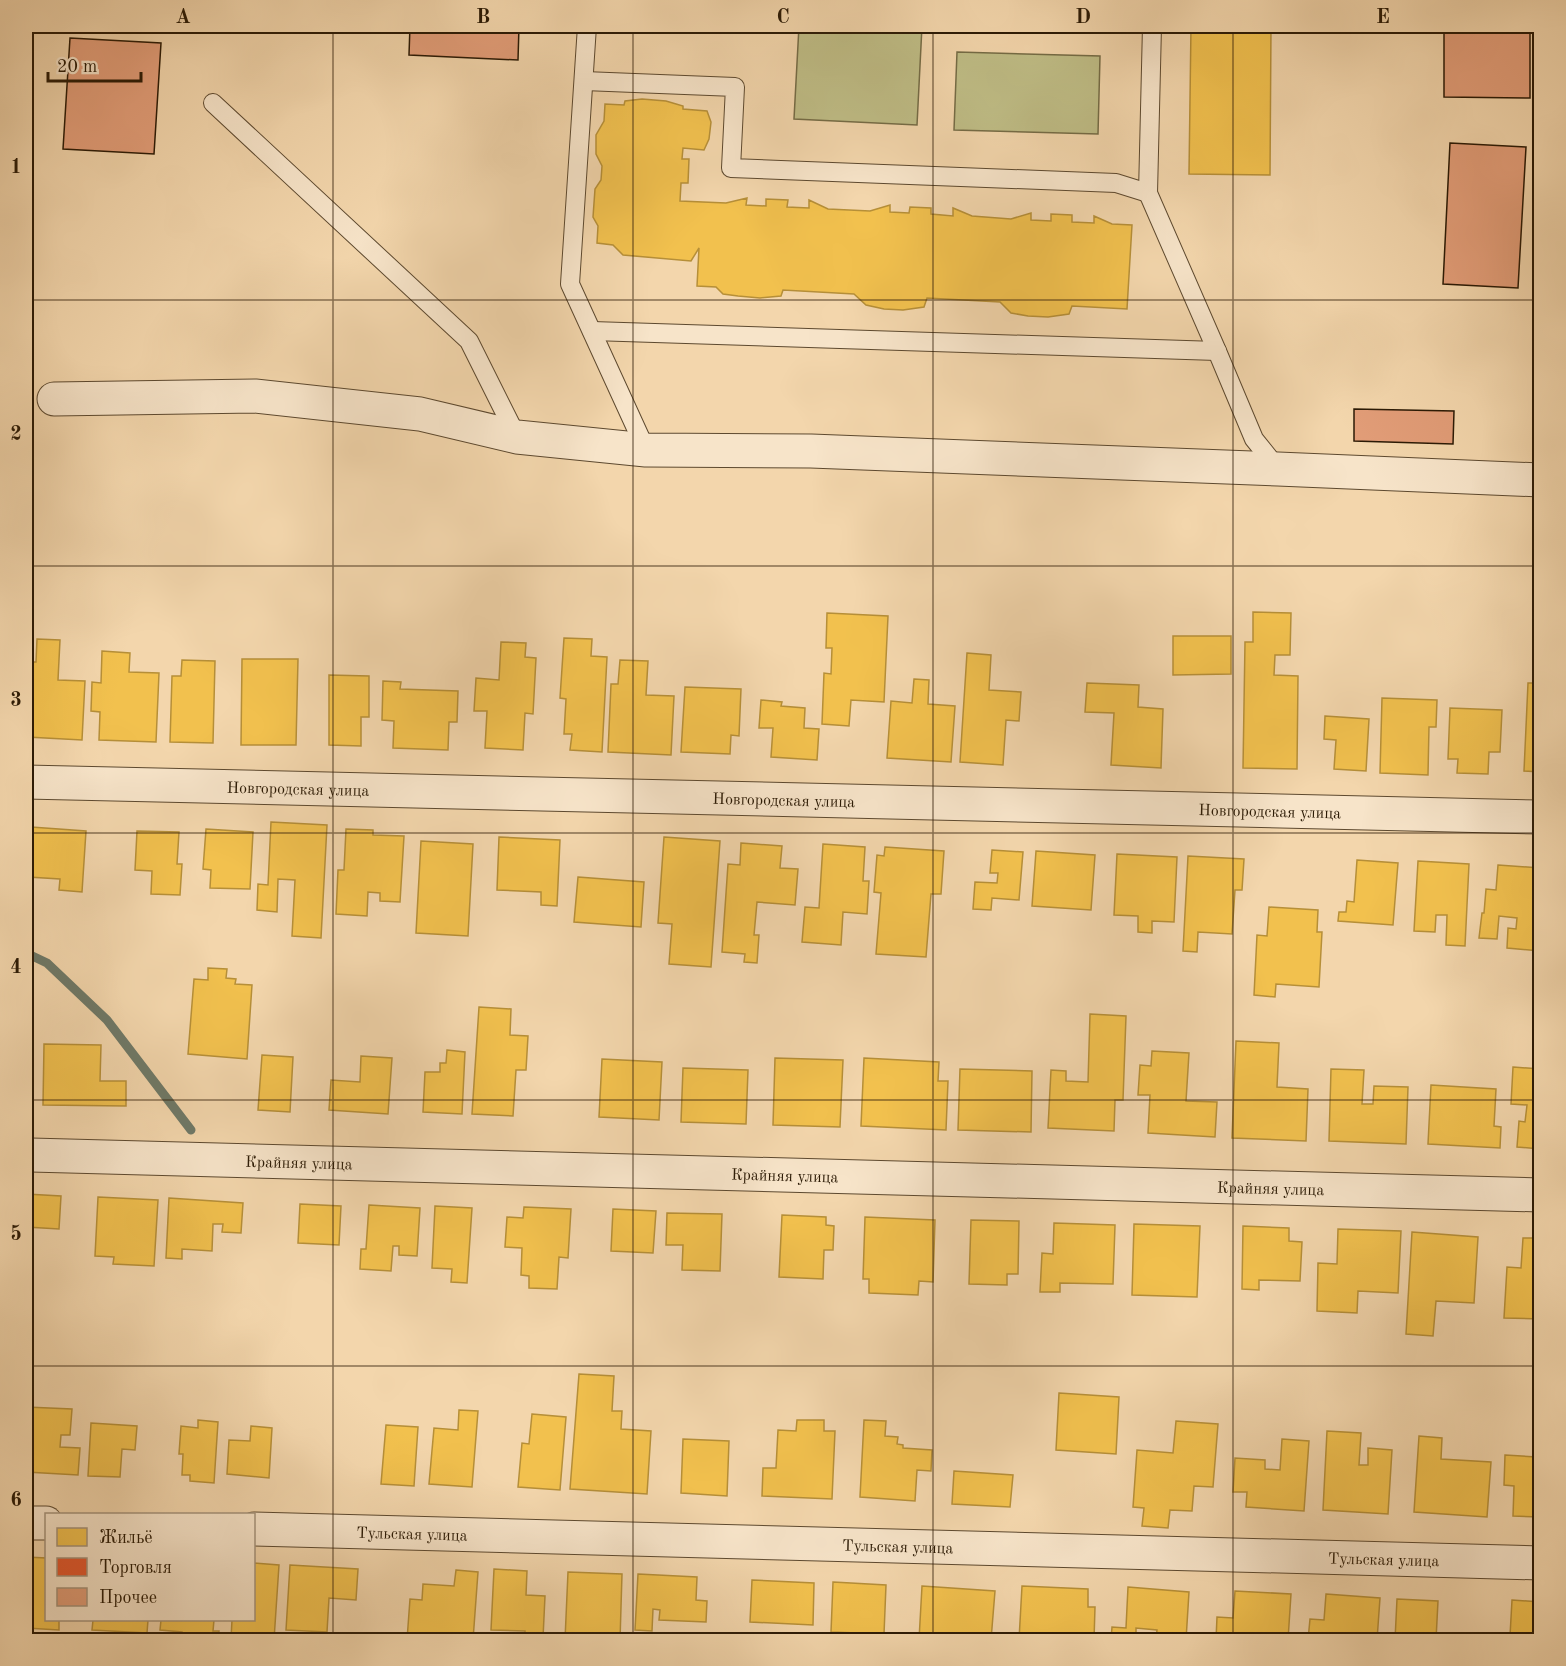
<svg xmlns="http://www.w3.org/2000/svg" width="1566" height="1666" font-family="'Old Standard TT',serif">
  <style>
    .green { fill: #bfbd86; stroke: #756c46; stroke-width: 1.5 }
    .homes { fill: #f2c14e; stroke: #b68f38; stroke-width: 1.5 }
    .shops { fill: #e4572e; stroke: #ac4522; stroke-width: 1.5 }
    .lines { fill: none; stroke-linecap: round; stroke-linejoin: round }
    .stream { stroke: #6e7968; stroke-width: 9 }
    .building { fill: #e29d78; stroke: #2b1a05; stroke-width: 1.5 }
    .lane-casing { stroke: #5d492f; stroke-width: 20 }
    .street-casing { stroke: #5d492f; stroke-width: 35 }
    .lane { stroke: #f7e4c9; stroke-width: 18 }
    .street { stroke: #f7e4c9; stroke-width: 33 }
    .grid { fill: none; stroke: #2b1a05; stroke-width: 1.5; stroke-opacity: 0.55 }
    .labels { text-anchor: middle; stroke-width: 6; stroke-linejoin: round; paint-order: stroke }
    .street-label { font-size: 16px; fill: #2b1a05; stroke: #f7e4c9 }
    .neatline { fill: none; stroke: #2b1a05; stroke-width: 2 }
    .grid-label { font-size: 20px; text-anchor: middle; font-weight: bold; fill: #2b1a05 }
  </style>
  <rect width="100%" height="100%" fill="#f3d6ac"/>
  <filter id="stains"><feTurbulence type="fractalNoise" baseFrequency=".00333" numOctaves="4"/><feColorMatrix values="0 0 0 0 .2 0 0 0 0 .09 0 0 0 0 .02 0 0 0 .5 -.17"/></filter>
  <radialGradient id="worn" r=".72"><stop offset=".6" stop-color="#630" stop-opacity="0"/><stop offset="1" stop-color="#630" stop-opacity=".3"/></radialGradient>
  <g class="green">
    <polygon points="799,26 922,26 917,125 794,119"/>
    <polygon points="957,52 1100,56 1098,134 954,130"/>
  </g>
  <g class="homes">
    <polygon points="1191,26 1271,26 1270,175 1189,174"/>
    <polygon points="642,99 666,101 683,106 683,109 707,111 711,122 709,139 704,150 683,148 682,159 689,159 688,183 681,183 680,201 726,203 747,198 746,205 766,206 766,199 788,200 787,207 809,208 809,200 828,209 870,211 890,205 890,212 909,213 910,207 931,208 931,214 953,216 953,208 972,216 1011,219 1031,213 1031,220 1051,221 1051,214 1072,215 1072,222 1094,223 1094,216 1112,224 1132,225 1127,309 1072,306 1069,314 1048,317 1028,316 1011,313 1000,302 927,298 924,307 903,310 884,309 866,305 854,294 783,290 781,296 760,298 738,296 723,294 716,287 697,286 699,248 691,261 623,255 613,245 597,243 598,226 593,217 595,189 601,180 602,166 596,154 596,135 604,121 605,104 624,105 625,101"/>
    <polygon points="1253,612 1291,613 1290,655 1275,655 1274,675 1298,676 1297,769 1243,768 1245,642 1253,642"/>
    <polygon points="827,613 888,616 884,702 851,700 849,726 822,724 824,673 831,674 832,648 826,648"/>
    <polygon points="1173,636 1231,636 1231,674 1173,675"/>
    <polygon points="564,638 592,639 591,656 607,657 602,752 570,750 572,734 564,734 566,699 560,698"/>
    <polygon points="37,639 60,640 58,680 85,681 82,740 27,737 29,706 26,706 26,662 36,662"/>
    <polygon points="501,642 526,643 525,657 536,658 533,714 525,713 523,750 485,748 487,711 474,711 476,678 499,680"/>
    <polygon points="102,651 130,653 129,672 159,673 156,742 99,740 100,712 91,711 92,682 101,683"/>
    <polygon points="967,653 991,655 989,690 1021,692 1019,721 1006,720 1003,765 960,762"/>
    <polygon points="242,659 298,659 296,745 241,745"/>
    <polygon points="182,660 215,661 213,743 170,742 172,676 181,676"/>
    <polygon points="620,660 648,661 646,695 674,696 671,755 608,752 611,684 618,684"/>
    <polygon points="329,675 369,676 369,717 361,717 361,746 329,745"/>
    <polygon points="914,679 929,680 928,704 955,706 951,762 887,758 891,701 912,703"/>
    <polygon points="383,681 401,682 400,689 458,691 457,722 449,722 448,750 393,748 394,721 382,720"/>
    <polygon points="1087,683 1139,685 1138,707 1163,709 1161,768 1111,765 1114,713 1085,712"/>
    <polygon points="1528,683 1540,683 1540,772 1524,771"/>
    <polygon points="685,687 741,689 739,736 731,735 730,754 681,752"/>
    <polygon points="1382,698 1437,700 1436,727 1429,727 1428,775 1380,773"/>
    <polygon points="761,700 782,702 781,706 805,708 804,728 819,729 817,760 771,757 773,728 759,728"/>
    <polygon points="1450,708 1502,710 1500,752 1489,752 1488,774 1457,773 1458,759 1448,759"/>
    <polygon points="1325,716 1369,719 1366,771 1334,769 1336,740 1324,739"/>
    <polygon points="271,822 327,825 321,938 292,936 295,880 278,879 277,912 257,910 258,884 268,885"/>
    <polygon points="31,827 86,831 82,892 59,890 60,879 28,877"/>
    <polygon points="206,829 253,832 250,889 210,888 211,870 203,869"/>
    <polygon points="346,829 373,830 373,835 404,836 400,902 380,901 380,893 368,892 367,916 336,914 338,870 344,870"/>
    <polygon points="137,831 179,832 177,864 182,864 180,895 151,894 152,871 135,870"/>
    <polygon points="499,837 560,840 557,906 541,905 541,892 497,890"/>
    <polygon points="664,837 720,841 711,967 669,964 672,924 658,923"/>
    <polygon points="421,841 473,844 468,936 416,933"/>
    <polygon points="741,843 782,846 780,868 798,869 795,905 757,902 754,935 759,935 757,963 744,962 745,954 722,952 728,864 740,865"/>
    <polygon points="823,844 865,847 863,881 869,881 867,914 843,912 841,945 802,942 805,907 819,908"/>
    <polygon points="885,847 944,851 941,894 931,894 926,957 876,954 881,893 874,892 877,855 884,856"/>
    <polygon points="992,850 1023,852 1019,900 992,898 991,910 973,909 975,882 997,883 998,873 990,873"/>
    <polygon points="1036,851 1095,855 1091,910 1032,906"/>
    <polygon points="1117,854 1177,857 1174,922 1152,921 1152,933 1138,932 1138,916 1114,915"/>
    <polygon points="1188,856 1244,859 1242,890 1235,890 1232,934 1198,932 1197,952 1183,951"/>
    <polygon points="1357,860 1398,863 1393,925 1338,921 1339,912 1346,912 1347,901 1354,902"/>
    <polygon points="1418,861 1469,864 1465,946 1446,945 1447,915 1436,915 1435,932 1414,931"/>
    <polygon points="1498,865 1540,868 1540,951 1507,948 1508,928 1516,929 1517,918 1499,916 1497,939 1479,938 1482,913 1484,913 1486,889 1496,890"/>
    <polygon points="578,877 644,882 641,927 574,922"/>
    <polygon points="1269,907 1318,910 1317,932 1322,932 1319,987 1276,984 1275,997 1254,995 1257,935 1267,936"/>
    <polygon points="208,968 227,969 226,978 236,979 235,984 252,985 247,1059 188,1054 194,979 208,980"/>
    <polygon points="479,1007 511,1009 510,1035 528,1036 526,1070 516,1070 513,1116 472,1114"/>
    <polygon points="1090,1014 1126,1016 1123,1100 1115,1100 1114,1131 1048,1128 1051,1070 1066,1071 1066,1081 1088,1082"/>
    <polygon points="1236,1041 1279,1043 1277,1087 1308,1089 1306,1141 1232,1138"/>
    <polygon points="44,1044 101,1045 100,1081 126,1081 126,1106 43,1105"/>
    <polygon points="447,1050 465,1052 462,1114 423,1112 425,1072 440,1072 440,1063 446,1063"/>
    <polygon points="1152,1051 1189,1053 1186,1101 1217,1102 1215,1137 1148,1133 1150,1095 1138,1095 1140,1065 1151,1066"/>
    <polygon points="262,1055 293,1057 290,1112 258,1110"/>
    <polygon points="361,1056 392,1058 388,1114 329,1110 331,1080 360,1082"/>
    <polygon points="775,1058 843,1060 840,1127 773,1125"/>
    <polygon points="864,1058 939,1062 938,1081 948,1081 946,1130 861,1126"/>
    <polygon points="602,1059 662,1062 659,1120 599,1117"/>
    <polygon points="1513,1067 1540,1069 1540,1149 1517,1147 1519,1121 1525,1122 1527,1105 1511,1104"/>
    <polygon points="683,1068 748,1070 746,1124 681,1122"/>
    <polygon points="960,1069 1032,1071 1031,1132 958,1130"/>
    <polygon points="1331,1069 1364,1070 1362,1104 1373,1104 1374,1086 1408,1087 1406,1144 1329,1141"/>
    <polygon points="1431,1085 1496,1089 1494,1126 1501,1127 1500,1148 1428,1144"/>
    <polygon points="26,1194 61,1196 59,1229 26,1227"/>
    <polygon points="98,1197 158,1200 154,1266 113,1264 114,1257 95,1256"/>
    <polygon points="169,1198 243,1203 241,1233 222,1232 223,1224 213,1224 212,1251 182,1249 182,1259 166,1258"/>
    <polygon points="300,1204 341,1206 339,1245 298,1243"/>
    <polygon points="369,1205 420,1208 417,1256 399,1255 399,1246 393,1246 391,1271 360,1269 361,1249 366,1249"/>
    <polygon points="435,1206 472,1208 467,1283 451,1282 452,1269 432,1268"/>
    <polygon points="524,1207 571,1209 568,1258 559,1257 557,1289 529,1288 529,1276 521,1275 522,1248 505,1247 507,1217 523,1218"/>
    <polygon points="613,1209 656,1211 653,1253 611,1251"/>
    <polygon points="667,1213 722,1214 720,1271 682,1270 683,1245 666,1245"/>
    <polygon points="782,1215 826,1217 826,1225 834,1226 833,1250 824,1250 823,1279 779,1277"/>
    <polygon points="865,1217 935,1220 933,1282 919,1281 918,1295 869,1293 869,1279 863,1279"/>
    <polygon points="971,1220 1019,1221 1018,1274 1007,1274 1007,1285 969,1284"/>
    <polygon points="1054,1223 1115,1225 1113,1284 1060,1283 1060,1292 1040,1292 1042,1253 1053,1254"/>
    <polygon points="1134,1224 1200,1226 1197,1297 1132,1295"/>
    <polygon points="1243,1226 1289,1228 1289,1241 1302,1242 1300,1281 1259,1280 1259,1290 1242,1289"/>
    <polygon points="1338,1229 1401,1231 1398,1293 1358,1291 1357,1313 1317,1311 1318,1263 1337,1264"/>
    <polygon points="1412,1232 1478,1237 1474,1303 1436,1301 1433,1336 1406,1334"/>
    <polygon points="1523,1238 1540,1238 1540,1319 1504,1318 1507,1267 1521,1268"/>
    <polygon points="579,1374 614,1376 612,1411 622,1411 621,1429 651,1431 647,1494 570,1489"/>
    <polygon points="1059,1393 1119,1397 1116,1454 1056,1450"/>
    <polygon points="26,1407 72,1409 70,1435 61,1435 60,1447 80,1448 78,1475 26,1472"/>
    <polygon points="459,1410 478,1411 472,1487 429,1484 434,1428 458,1430"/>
    <polygon points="532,1414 566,1417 560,1490 518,1487 522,1443 529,1444"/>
    <polygon points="198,1420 218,1422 214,1483 190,1481 190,1475 182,1475 183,1454 179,1454 181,1426 198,1428"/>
    <polygon points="797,1420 824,1420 824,1431 835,1431 832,1499 762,1496 763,1468 776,1468 778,1430 796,1431"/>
    <polygon points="864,1420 886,1421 885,1436 898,1437 897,1444 903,1445 903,1448 932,1450 931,1471 917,1470 915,1501 860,1497"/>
    <polygon points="1176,1421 1218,1424 1213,1487 1194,1486 1192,1511 1170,1510 1168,1528 1142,1526 1144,1508 1133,1507 1137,1450 1173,1453"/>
    <polygon points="91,1423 137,1426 135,1450 122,1449 120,1477 88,1476"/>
    <polygon points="386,1425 418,1427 414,1486 381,1484"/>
    <polygon points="251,1426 272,1428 269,1478 227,1474 229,1440 250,1441"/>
    <polygon points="1327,1431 1361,1433 1359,1465 1368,1465 1368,1448 1392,1450 1388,1514 1323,1510"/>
    <polygon points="1419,1436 1442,1438 1441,1459 1491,1462 1487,1517 1414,1512"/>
    <polygon points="683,1439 729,1441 727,1496 681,1493"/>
    <polygon points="1282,1439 1309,1441 1304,1511 1246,1507 1247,1492 1233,1492 1235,1458 1265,1460 1265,1469 1280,1470"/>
    <polygon points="1505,1455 1536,1457 1535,1481 1540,1481 1540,1517 1513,1516 1514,1486 1504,1485"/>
    <polygon points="954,1471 1013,1475 1010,1507 952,1504"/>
    <polygon points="26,1557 46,1558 46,1620 59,1620 59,1630 26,1628"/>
    <polygon points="254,1563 279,1565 274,1640 244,1640 231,1639 232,1620 254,1620"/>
    <polygon points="290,1565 358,1569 356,1600 329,1598 327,1632 286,1630"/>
    <polygon points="494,1569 527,1571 526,1595 545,1596 543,1638 525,1638 525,1631 491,1630"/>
    <polygon points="456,1570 478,1572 473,1640 407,1640 410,1599 422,1600 423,1584 454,1586"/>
    <polygon points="568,1572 622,1574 620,1640 565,1640"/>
    <polygon points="638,1574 697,1577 696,1600 707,1601 706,1622 659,1620 660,1610 653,1609 652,1631 635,1630"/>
    <polygon points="752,1580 814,1583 813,1625 750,1622"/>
    <polygon points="833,1582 886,1585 884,1634 831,1632"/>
    <polygon points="922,1586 995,1591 991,1640 919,1640"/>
    <polygon points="1022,1586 1088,1589 1088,1607 1095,1607 1094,1640 1019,1640"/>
    <polygon points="1128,1587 1189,1592 1186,1640 1156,1640 1157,1630 1136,1628 1136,1640 1111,1640 1112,1627 1126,1628"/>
    <polygon points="1235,1591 1291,1594 1288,1640 1216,1640 1217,1617 1233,1618"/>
    <polygon points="1326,1594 1380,1598 1377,1640 1308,1640 1310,1619 1324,1620"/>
    <polygon points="1397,1599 1438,1601 1436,1640 1395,1640"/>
    <polygon points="1512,1600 1540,1602 1540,1640 1527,1640 1527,1637 1510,1636"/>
    <polygon points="93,1620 148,1620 147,1633 92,1630"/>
    <polygon points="161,1620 214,1620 213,1631 219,1631 218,1640 200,1640 201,1638 182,1636 182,1632 160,1630"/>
  </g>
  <polygon class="shops" points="227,26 362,26 362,30 227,27"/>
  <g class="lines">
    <polyline class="stream" points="26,953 47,963 107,1020 191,1130"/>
  </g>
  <g class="building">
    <polygon points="410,26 519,26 518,60 409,55"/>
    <polygon points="1444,26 1530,26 1530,98 1444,97"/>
    <polygon points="70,38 161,43 154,154 63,149"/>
    <polygon points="1450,143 1526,147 1518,288 1443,284"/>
    <polygon points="1354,409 1454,411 1453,444 1354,441"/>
  </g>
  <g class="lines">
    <g class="lane-casing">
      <g id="lane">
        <polyline points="587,26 570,284 646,450"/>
        <polyline points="1152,26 1148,193 1217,351 1254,439 1278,469"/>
        <polyline points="584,81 735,87 731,168 1116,183 1148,193"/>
        <polyline points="213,103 469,341 517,437"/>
        <polyline points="592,331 1217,351"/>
      </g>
    </g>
    <g class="street-casing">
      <g id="street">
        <polyline points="54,399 255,396 420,414 517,437 646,450 811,451 1278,469 1540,480"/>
        <path id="s1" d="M26,782L1540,817"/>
        <path id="s2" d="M31,1155L1540,1195"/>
        <polyline points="26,1523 46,1523"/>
        <path id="s3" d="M254,1529L1540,1563"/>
      </g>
    </g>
    <use href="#lane" class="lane"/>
    <use href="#street" class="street"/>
  </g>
  <path class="grid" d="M333,26V1640M633,26V1640M933,26V1640M1233,26V1640M26,300H1540M26,566H1540M26,833H1540M26,1100H1540M26,1366H1540"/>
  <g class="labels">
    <g class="street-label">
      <text dy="6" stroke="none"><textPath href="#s1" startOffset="272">Новгородская улица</textPath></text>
      <text dy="6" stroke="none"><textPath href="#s1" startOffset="758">Новгородская улица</textPath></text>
      <text dy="6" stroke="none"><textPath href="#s1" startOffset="1244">Новгородская улица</textPath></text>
      <text dy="6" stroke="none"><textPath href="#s2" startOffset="268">Крайняя улица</textPath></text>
      <text dy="6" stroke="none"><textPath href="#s2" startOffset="754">Крайняя улица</textPath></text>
      <text dy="6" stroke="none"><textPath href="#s2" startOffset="1240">Крайняя улица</textPath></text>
      <text dy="6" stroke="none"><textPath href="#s3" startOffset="158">Тульская улица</textPath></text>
      <text dy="6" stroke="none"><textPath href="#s3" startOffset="644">Тульская улица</textPath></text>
      <text dy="6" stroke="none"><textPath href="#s3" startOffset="1130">Тульская улица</textPath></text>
    </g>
  </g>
  <rect width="1566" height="1666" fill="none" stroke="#f3d6ac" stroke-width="66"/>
  <rect x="45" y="1513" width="210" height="108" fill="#f7e4c9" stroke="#a5937b" stroke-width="1.5"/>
  <rect x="57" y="1528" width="30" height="18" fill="#f2c14e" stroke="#a5937b" stroke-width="1.5"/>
  <text x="99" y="1543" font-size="18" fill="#2b1a05">Жильё</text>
  <rect x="57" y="1558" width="30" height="18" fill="#e4572e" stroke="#a5937b" stroke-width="1.5"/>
  <text x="99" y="1573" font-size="18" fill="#2b1a05">Торговля</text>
  <rect x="57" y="1588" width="30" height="18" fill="#e29d78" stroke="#a5937b" stroke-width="1.5"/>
  <text x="99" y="1603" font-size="18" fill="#2b1a05">Прочее</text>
  <path d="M48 72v9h93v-9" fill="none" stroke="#2b1a05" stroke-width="3"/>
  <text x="57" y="72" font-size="18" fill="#2b1a05" stroke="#f7e4c9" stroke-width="4.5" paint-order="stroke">20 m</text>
  <rect x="33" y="33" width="1500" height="1600" class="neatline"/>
  <g class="grid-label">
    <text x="183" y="23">A</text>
    <text x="483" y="23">B</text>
    <text x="783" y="23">C</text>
    <text x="1083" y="23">D</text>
    <text x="1383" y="23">E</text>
    <text x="16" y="173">1</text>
    <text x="16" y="440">2</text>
    <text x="16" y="706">3</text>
    <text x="16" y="973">4</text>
    <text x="16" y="1240">5</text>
    <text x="16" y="1506">6</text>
  </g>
  <rect width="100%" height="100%" filter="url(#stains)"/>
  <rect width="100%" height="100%" fill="url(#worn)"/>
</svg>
